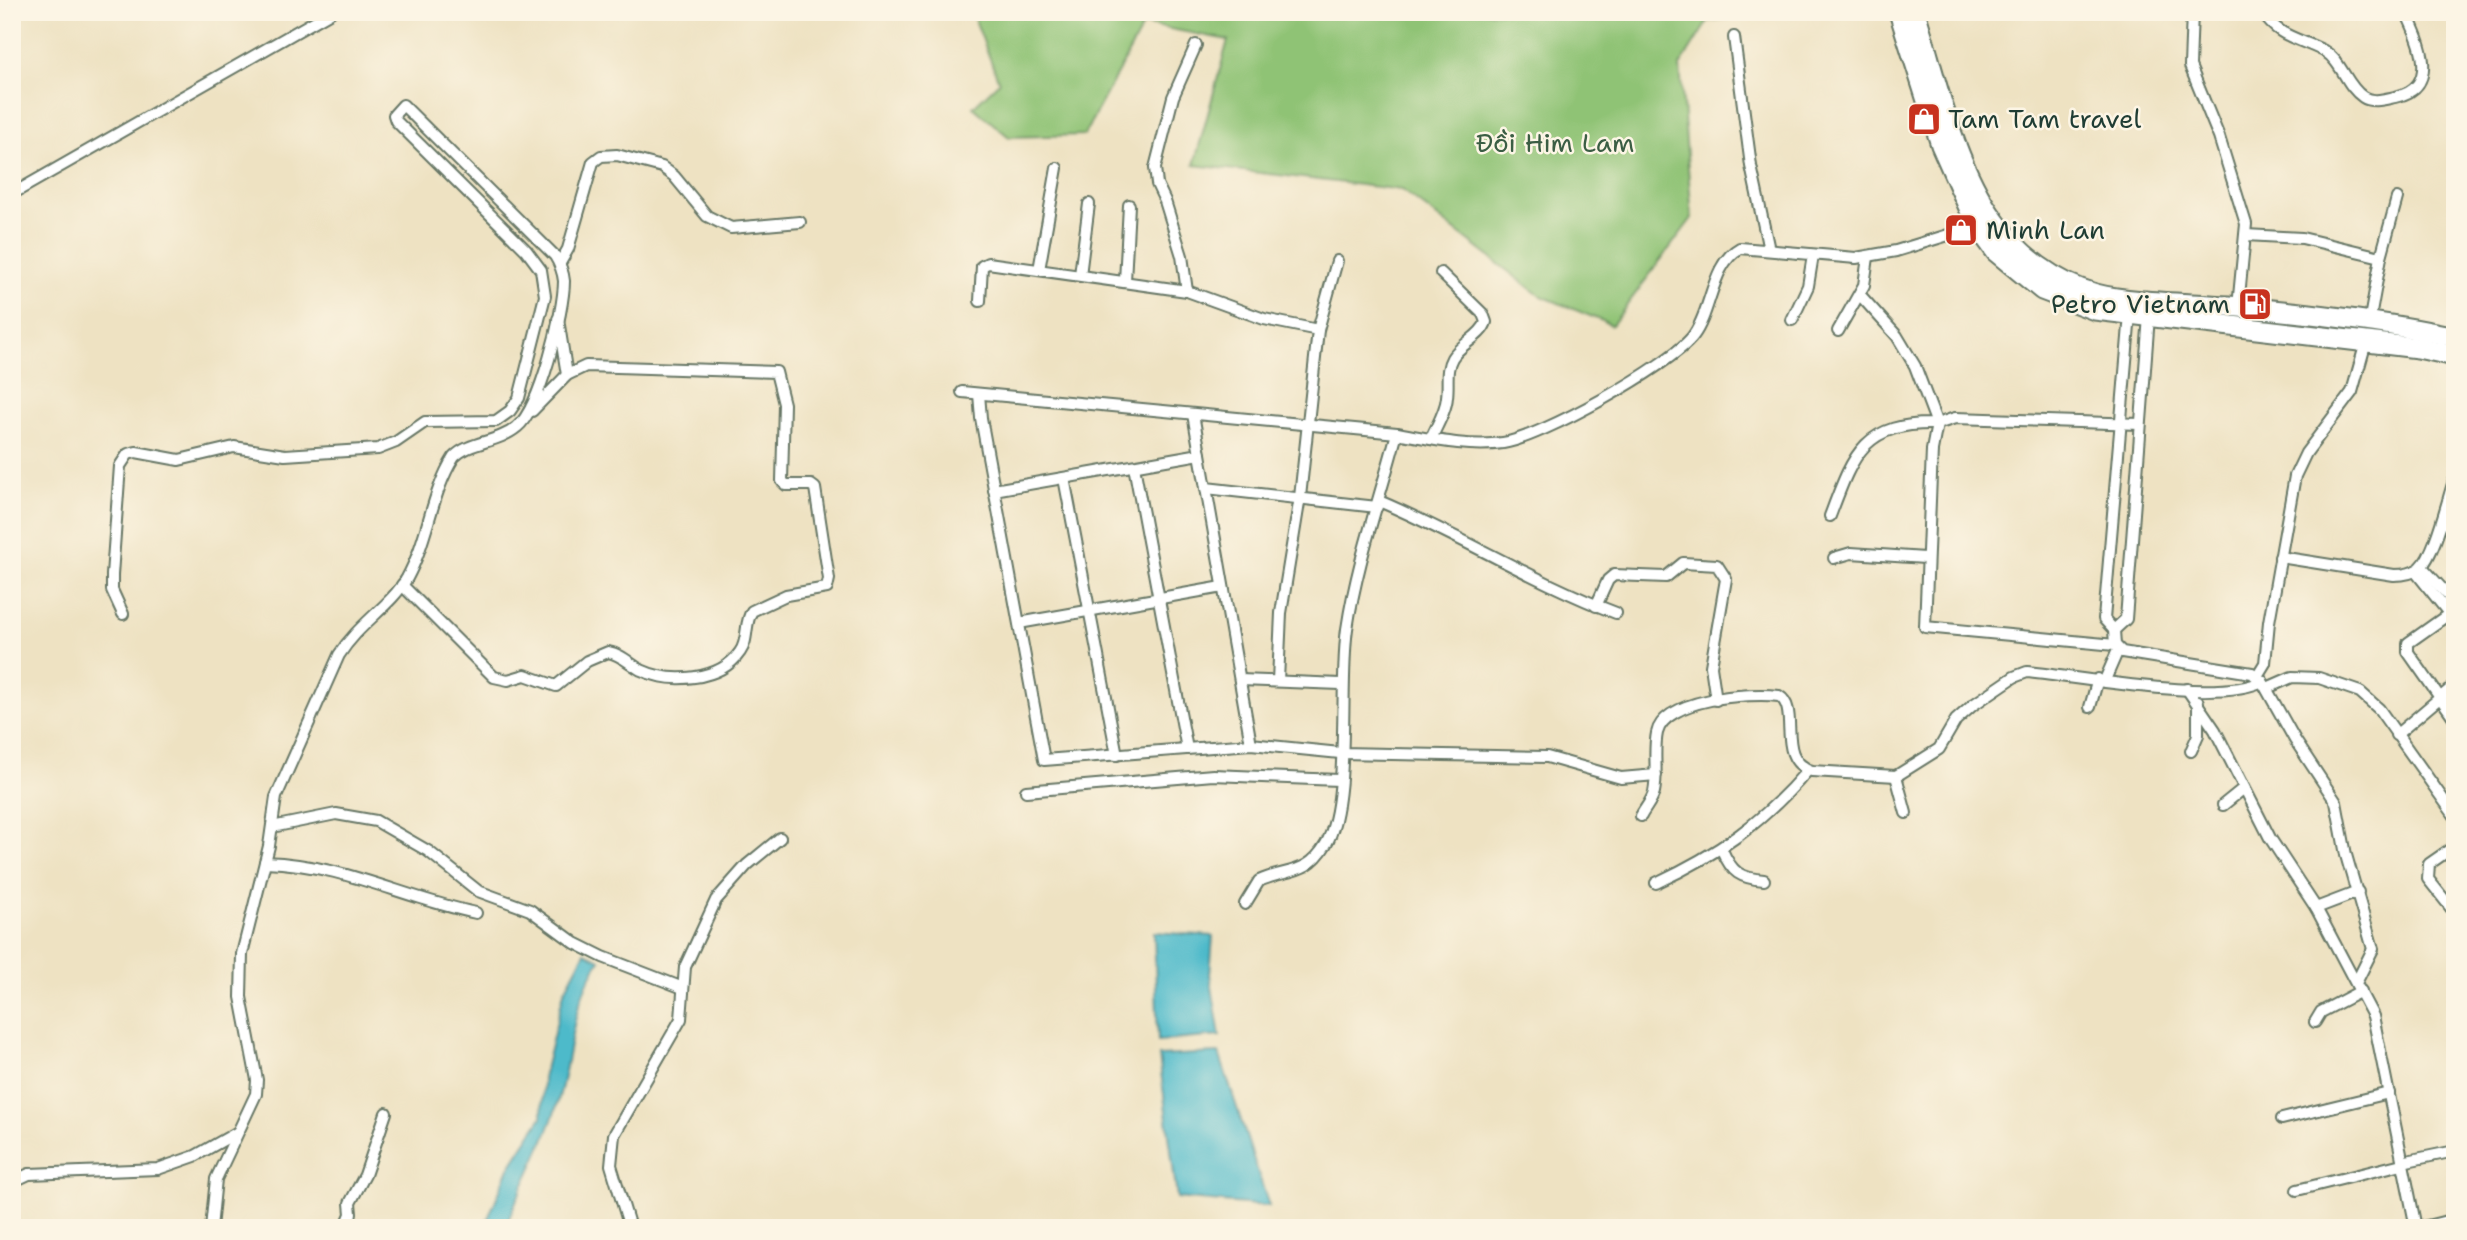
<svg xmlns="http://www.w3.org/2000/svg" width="2467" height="1240" font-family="'Shantell Sans',sans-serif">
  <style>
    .green { fill: #8fc374; stroke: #578054; stroke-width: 2 }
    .water { fill: #4ebaca; stroke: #367c7f; stroke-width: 2 }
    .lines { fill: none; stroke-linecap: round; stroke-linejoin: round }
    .street-casing { stroke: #677766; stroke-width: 14 }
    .highway-casing { stroke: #677766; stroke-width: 23 }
    .street { stroke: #fff; stroke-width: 10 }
    .highway { stroke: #fff; stroke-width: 19 }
    .labels { text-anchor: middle; stroke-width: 5; stroke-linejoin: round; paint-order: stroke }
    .poi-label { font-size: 26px; fill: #1f3d34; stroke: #fcf5e5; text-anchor: start }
    .park-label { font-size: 26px; fill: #3b5e44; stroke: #fcf5e5 }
  </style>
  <rect width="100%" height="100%" fill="#fcf5e5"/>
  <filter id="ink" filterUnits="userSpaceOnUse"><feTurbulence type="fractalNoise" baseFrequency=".0143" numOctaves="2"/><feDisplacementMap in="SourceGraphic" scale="14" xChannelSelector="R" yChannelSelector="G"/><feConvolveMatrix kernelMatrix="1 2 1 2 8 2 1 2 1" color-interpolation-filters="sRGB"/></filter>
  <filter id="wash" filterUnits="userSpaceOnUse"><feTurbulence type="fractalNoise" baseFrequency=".00686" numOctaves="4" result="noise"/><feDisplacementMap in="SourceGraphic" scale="28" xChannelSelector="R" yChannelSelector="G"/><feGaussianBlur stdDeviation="1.57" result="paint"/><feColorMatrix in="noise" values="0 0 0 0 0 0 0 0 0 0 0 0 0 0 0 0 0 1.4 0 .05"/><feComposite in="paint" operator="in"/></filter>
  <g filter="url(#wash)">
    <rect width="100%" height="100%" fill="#eee2c2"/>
    <polygon class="green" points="972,12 1774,12 1708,21 1680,66 1692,218 1612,325 1539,295 1402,190 1194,165 1228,40 1144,24 1084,135 1009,137 973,107 999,82"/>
    <g class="water">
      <polygon points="1154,932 1213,936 1210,975 1220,1036 1158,1041"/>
      <path d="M585,952L600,960C567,1010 573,1060 554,1114C541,1153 520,1189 505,1228H484L509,1168L542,1117L543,1078L564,992Z"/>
      <polygon points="1218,1053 1219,1053 1269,1206 1177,1198 1159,1056"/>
    </g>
  </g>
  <g filter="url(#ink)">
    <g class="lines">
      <g class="street-casing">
        <g id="street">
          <polyline points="2192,12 2190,66 2219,137 2246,224 2238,307"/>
          <path d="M2262,12C2279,38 2299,38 2324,51C2342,61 2346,86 2363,97C2372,103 2385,99 2395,97C2442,87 2419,40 2406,12"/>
          <polyline points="1734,37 1751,166 1769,250"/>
          <polyline points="12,194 331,12"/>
          <polyline points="2246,235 2302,238 2381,257"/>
          <polyline points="560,263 568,249 593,162 601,156 617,155 662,167 674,176 707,216 731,228 800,222"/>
          <polyline points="1039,270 1057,168"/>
          <polyline points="1080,275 1089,204"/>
          <polyline points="1125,281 1129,205"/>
          <polyline points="1187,291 1182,256 1165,201 1157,184 1155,168 1173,97 1196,45"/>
          <polyline points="980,301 982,266 988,263 1187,291 1264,319 1318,330 1300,497 1281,613 1278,681"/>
          <polyline points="2130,314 2104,619 2114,630 2115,645 2122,652 2252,673 2262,681 2295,740 2336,802 2346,855 2373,949 2357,981"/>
          <polyline points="558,319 567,375"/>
          <polyline points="1792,320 1808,286 1813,255"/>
          <polyline points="2369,324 2381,257 2397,198"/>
          <polyline points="1318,330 1337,261"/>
          <polyline points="1838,331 1864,285 1868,257"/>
          <path d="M962,392L1397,433C1431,439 1468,448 1503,443C1540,438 1670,366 1693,336C1712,311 1711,264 1740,248L1856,258L1896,251L1981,225"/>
          <polyline points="979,394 981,418 1044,760 1251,744 1340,753 1547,757 1621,778 1656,775"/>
          <polyline points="1193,414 1251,744"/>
          <path d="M1431,439C1437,425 1446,411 1447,397C1449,383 1445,370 1452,358C1460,344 1482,336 1486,322L1483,314L1441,273"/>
          <polyline points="1134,466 1187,749"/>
          <polyline points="1064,478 1117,755"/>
          <polyline points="1206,488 1377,507"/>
          <polyline points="994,490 1200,454"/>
          <path d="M1379,501C1460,535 1534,582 1616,613"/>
          <path d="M1830,516C1853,455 1863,422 1937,424L1915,366L1897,336L1860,295"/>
          <path d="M2280,557L2394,575C2404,575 2412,574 2420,568C2435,555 2447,501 2454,481"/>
          <polyline points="1834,558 1851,553 1925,558"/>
          <polyline points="2422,567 2455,603"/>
          <polyline points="2415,571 2455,621"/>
          <path d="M402,585L494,677L508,680L525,675L556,686L587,661L608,652C621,654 630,664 641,670C671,684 720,681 740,652C749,640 744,623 752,611L786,595L827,588L829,579L815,488L811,485H786L782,481L784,404L776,372L586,366L567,375L532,411"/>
          <polyline points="1596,606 1608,580 1614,575 1666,577 1683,563 1717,565 1726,579 1711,666 1716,700"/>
          <path d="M123,614L112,590V575L120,466L128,454L136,452L179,460L234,447L285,455L378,449L396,442L425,422L496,421L510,411L519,398L545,296L541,270L526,250L396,121L394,115L403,105L555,256C560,264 563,271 564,281C564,311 540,409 517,427C498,443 470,441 454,457C431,493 428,540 407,578C390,607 359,623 339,655L276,797L269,846L242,954L241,997L257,1080L256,1094L216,1179L211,1228"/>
          <polyline points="2449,614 2408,643 2408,652 2455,719"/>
          <polyline points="1019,623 1223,587"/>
          <polyline points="2114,630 2126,619 2149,316"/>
          <polyline points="2115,645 1925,627 1932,450 1937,424 1955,418 2140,424"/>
          <polyline points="2257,676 2265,663 2269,622 2295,476 2306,453 2352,392 2366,342"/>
          <polyline points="1240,680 1341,684"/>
          <polyline points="2105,680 2118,650"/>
          <polyline points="2267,688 2292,677 2319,678 2360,692 2379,709 2455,816"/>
          <polyline points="2187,689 2215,730 2270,838 2316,908 2373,1016 2416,1228"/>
          <polyline points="2090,707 2098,679"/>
          <polyline points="2396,735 2455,685"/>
          <polyline points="2191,751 2198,735 2198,702"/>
          <polyline points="1896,776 1906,813"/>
          <polyline points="1026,791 1213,775 1339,780"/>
          <polyline points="2223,805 2244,788"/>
          <path d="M1641,816C1645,808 1652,801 1654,792C1658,773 1653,752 1657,733C1664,699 1749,692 1779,696C1801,709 1774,759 1812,771L1896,776L1939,749L1956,720L1973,705L2014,677L2027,672C2078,677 2221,704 2262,681"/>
          <polyline points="272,827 336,814 376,821 428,851 478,891 530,910 575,943 603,957 683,988"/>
          <polyline points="2455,846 2429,864 2428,879 2455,913"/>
          <path d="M1722,850C1732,873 1740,878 1764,880"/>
          <path d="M265,862C346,865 400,897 476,913"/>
          <path d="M1656,883C1718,854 1763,823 1808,770"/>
          <path d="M1245,904L1259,881C1288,868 1307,876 1326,844C1351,802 1339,683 1347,629C1357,562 1380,498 1397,433"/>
          <polyline points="2316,908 2358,892"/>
          <polyline points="2315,1022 2321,1012 2361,991"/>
          <polyline points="2282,1119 2389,1093"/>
          <polyline points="2402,1162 2455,1151"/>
          <polyline points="12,1182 29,1174 158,1169 195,1156 236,1133"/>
          <polyline points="2297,1190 2402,1164"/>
          <polyline points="345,1228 351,1214 350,1203 365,1175 386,1113"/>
          <polyline points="630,1228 611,1165 614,1135 681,1019 685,967 716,900 747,865 780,838"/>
          <polyline points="2419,1228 2455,1219"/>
        </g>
      </g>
      <g class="highway-casing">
        <g id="highway">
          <polyline points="1899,12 1941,145 1977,226 1996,252 2042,290 2095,310 2418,348 2455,356"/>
          <path d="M1915,12C1937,81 1952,160 1994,220C2018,255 2055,283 2096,294C2131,303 2190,303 2228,306C2303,312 2381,321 2455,337"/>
        </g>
      </g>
      <use href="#street" class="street"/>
      <use href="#highway" class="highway"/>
    </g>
  </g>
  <defs>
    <g id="shop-square" transform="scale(1.75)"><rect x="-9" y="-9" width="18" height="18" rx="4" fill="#c8321e" stroke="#fcf5e5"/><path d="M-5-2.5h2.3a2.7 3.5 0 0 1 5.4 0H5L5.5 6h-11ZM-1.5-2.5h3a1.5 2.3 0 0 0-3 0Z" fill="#fff"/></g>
    <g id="fuel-square" transform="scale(1.75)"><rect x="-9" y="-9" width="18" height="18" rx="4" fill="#c8321e" stroke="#fcf5e5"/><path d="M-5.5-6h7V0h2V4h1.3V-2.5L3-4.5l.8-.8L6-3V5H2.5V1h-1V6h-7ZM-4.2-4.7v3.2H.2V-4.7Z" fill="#fff"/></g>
  </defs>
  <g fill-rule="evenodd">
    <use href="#shop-square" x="1924" y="119"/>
    <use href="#shop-square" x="1961" y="230"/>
    <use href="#fuel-square" x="2255" y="304"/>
  </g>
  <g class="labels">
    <g class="poi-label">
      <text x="1948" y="128">Tam Tam travel</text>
      <text x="1986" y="239">Minh Lan</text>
      <text x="2230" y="313" text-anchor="end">Petro Vietnam</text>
    </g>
    <g class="park-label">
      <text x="1555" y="152">Đồi Him Lam</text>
    </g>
  </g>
  <rect width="2467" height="1240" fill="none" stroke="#fcf5e5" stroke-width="42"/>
</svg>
